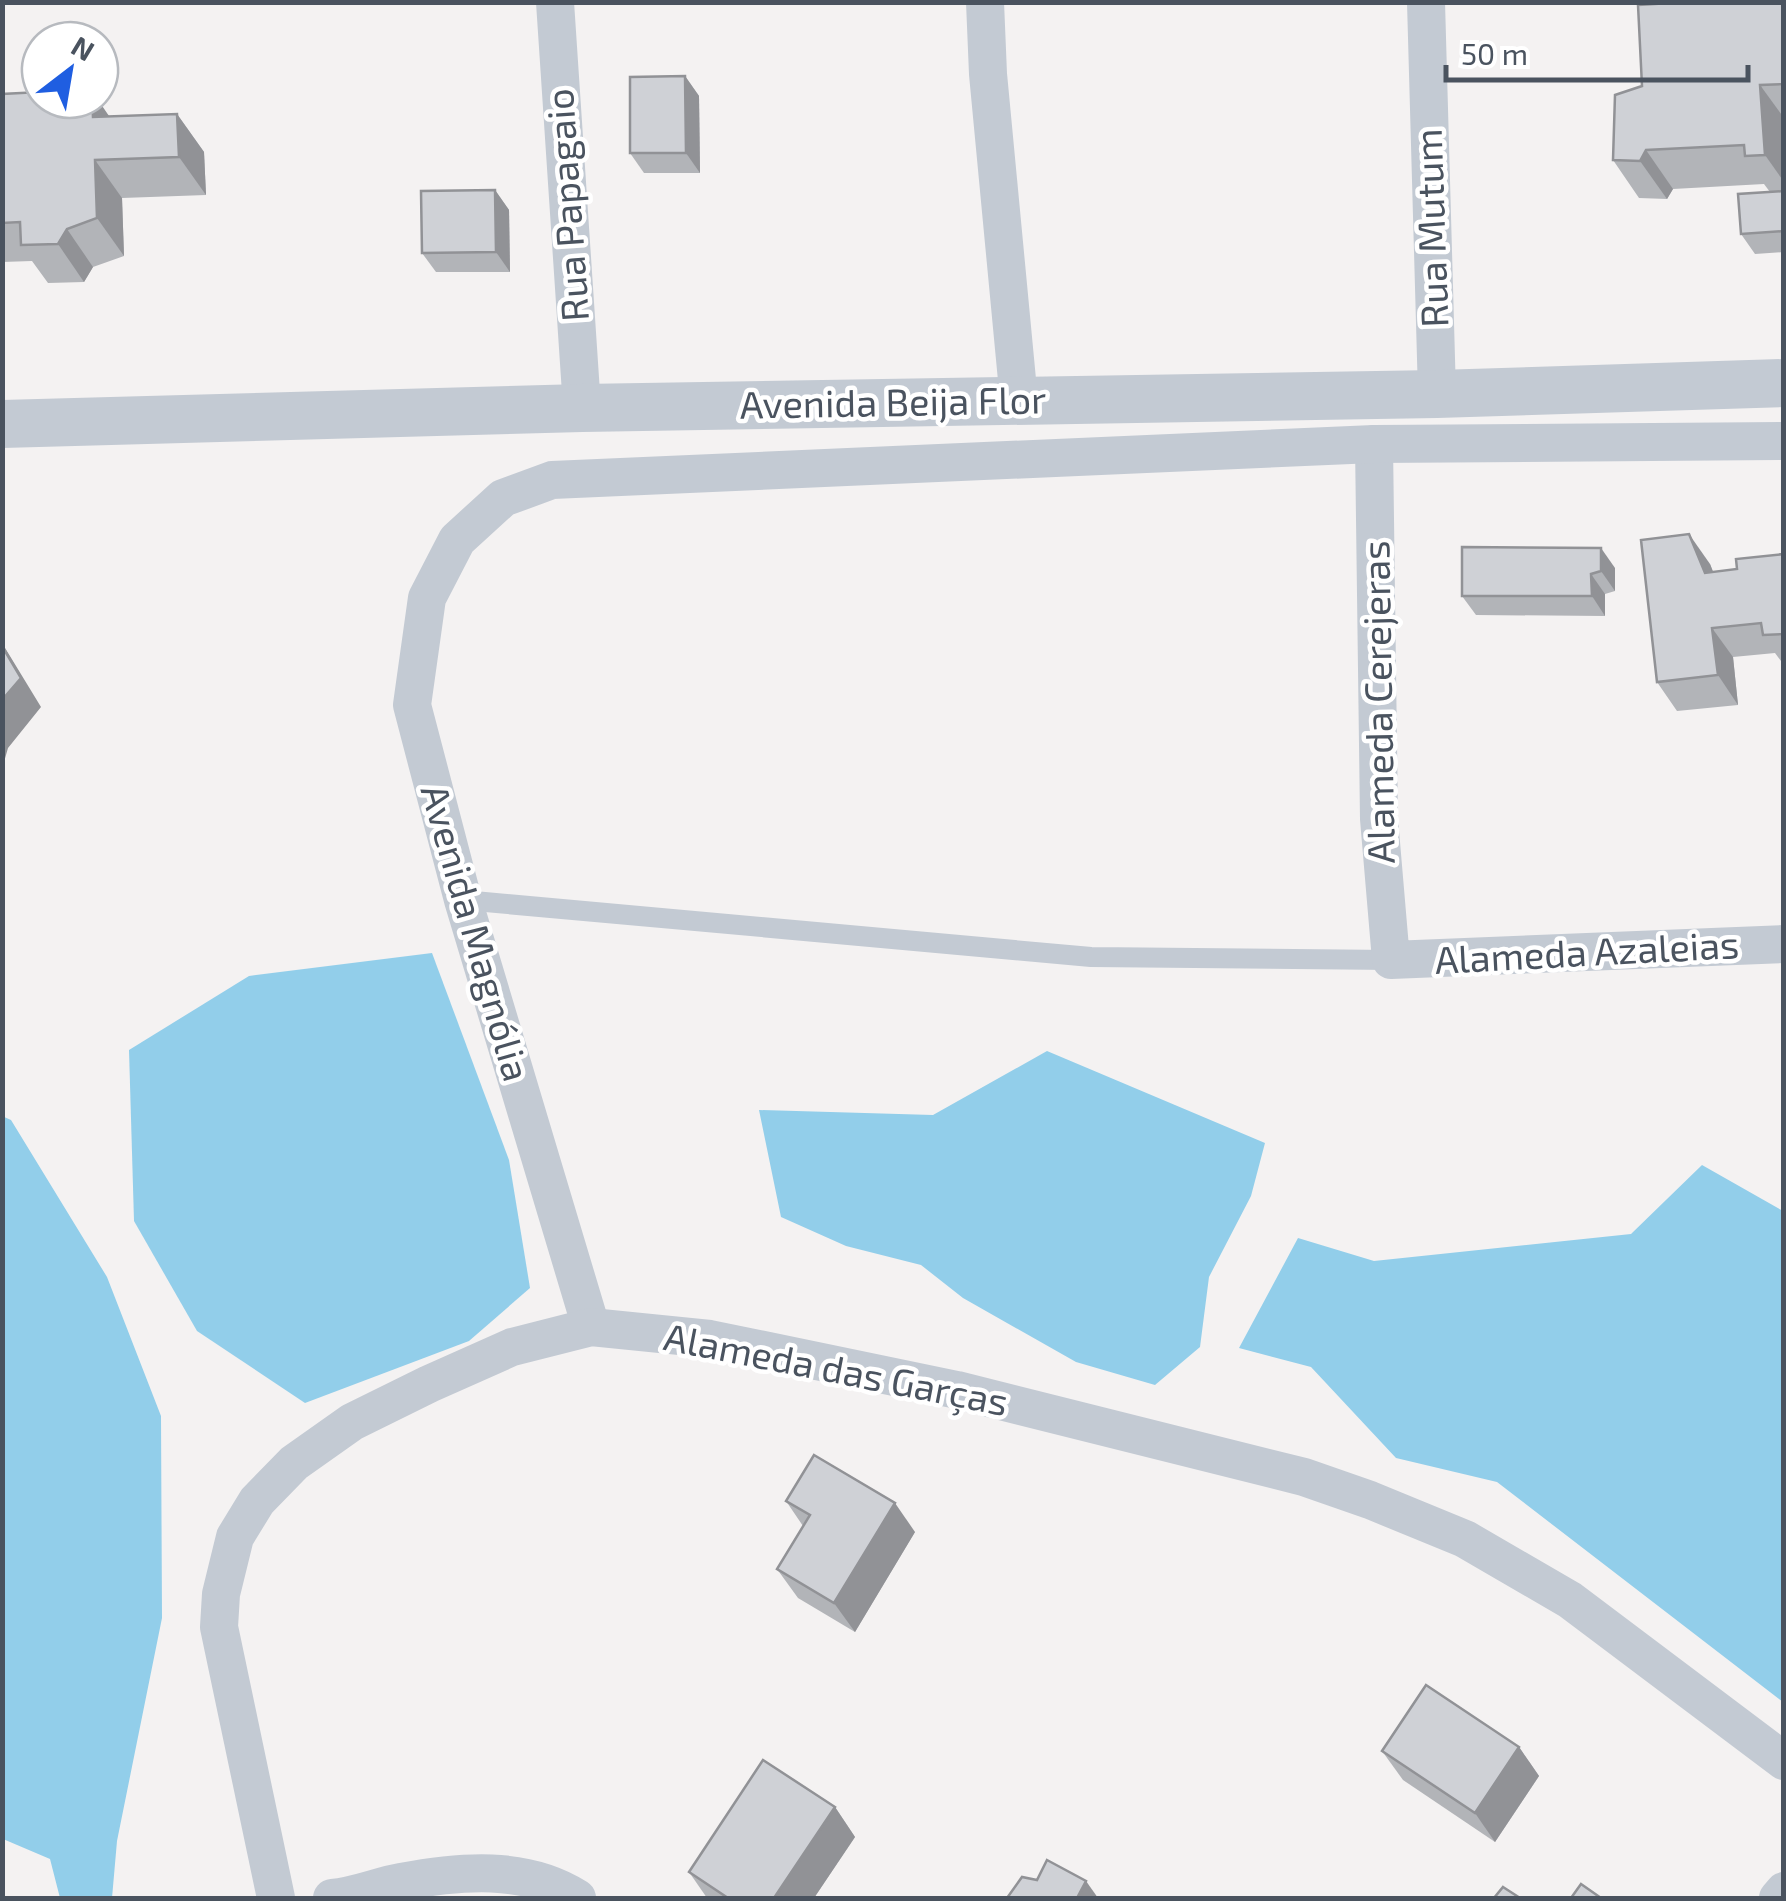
<svg xmlns="http://www.w3.org/2000/svg" width="1786" height="1901" font-family="'Exo 2',sans-serif">
  <style>
    .water { fill: #92ceea }
    .lines { fill: none; stroke-linecap: round; stroke-linejoin: round }
    .service { stroke: #c3cad3; stroke-width: 20 }
    .minor { stroke: #c3cad3; stroke-width: 38 }
    .tertiary { stroke: #c3cad3; stroke-width: 48 }
    .wall { fill: #b2b4b8 }
    .shaded-wall { fill: #919296 }
    .building { fill: #cfd1d6; stroke: #919296; stroke-width: 2.5 }
    .labels { text-anchor: middle; stroke-width: 9; stroke-linejoin: round; paint-order: stroke }
    .street-label { font-size: 38px; fill: #4a535f; stroke: #fff }
  </style>
  <rect width="100%" height="100%" fill="#f4f2f2"/>
  <g class="water">
    <polygon points="432,953 509,1160 530,1288 469,1341 305,1403 197,1331 134,1221 129,1050 249,976"/>
    <polygon points="1047,1051 1265,1143 1251,1196 1209,1277 1200,1347 1155,1385 1076,1362 963,1298 921,1265 846,1246 781,1217 759,1110 933,1115"/>
    <polygon points="2,1116 11,1120 107,1277 161,1416 162,1618 117,1841 112,1898 60,1898 50,1859 3,1839"/>
    <polygon points="1702,1165 1783,1211 1783,1702 1497,1482 1396,1458 1311,1367 1239,1348 1298,1238 1374,1261 1631,1234"/>
  </g>
  <g class="lines">
    <polyline class="service" points="463,900 1091,957 1391,960"/>
    <g class="minor">
      <polyline points="555,2 582,408"/>
      <polyline points="985,2 988,74 1019,401"/>
      <polyline points="1426,2 1437,394"/>
      <polyline points="1374,444 1379,819 1391,960 1784,944"/>
      <polyline points="591,1327 463,900 412,705 427,598 457,540 503,498 552,480 1374,444 1784,441"/>
      <polyline points="276,1898 219,1627 221,1594 235,1537 257,1501 294,1463 352,1422 429,1384 512,1347 591,1327 710,1339 957,1390 1304,1477 1370,1500 1465,1539 1570,1600 1784,1761"/>
      <path d="M332,1898C356,1896 378,1886 401,1882C460,1871 525,1865 577,1898"/>
      <polyline points="1778,1898 1784,1891"/>
    </g>
    <polyline class="tertiary" points="2,424 582,408 1437,394 1784,383"/>
  </g>
  <g class="wall">
    <polygon points="1784,2 1784,252 1755,254 1741,234 1770,192 1764,184 1673,189 1667,199 1639,198 1613,160 1642,86"/>
    <polygon points="685,76 699,96 700,173 644,173 630,153"/>
    <polygon points="2,94 40,100 98,100 109,117 177,114 204,152 206,195 122,198 124,256 93,267 84,282 48,283 32,261 2,262"/>
    <polygon points="495,190 509,210 510,272 436,272 422,253"/>
    <polygon points="1784,554 1784,665 1775,653 1733,657 1738,705 1677,711 1657,682 1710,564 1713,572 1737,569"/>
    <polygon points="1615,568 1615,591 1605,594 1605,616 1476,615 1462,596"/>
    <polygon points="786,1501 915,1532 855,1632 798,1598 777,1569 803,1526"/>
    <polygon points="1519,1747 1539,1776 1495,1842 1403,1780 1382,1751"/>
    <polygon points="835,1807 855,1837 814,1898 707,1898 689,1872"/>
  </g>
  <g class="shaded-wall">
    <polygon points="685,76 699,96 700,173 686,153"/>
    <polygon points="1760,85 1784,118 1784,182 1765,155"/>
    <polygon points="92,100 98,100 118,129 93,117"/>
    <polygon points="177,114 204,152 206,195 179,157"/>
    <polygon points="1646,150 1673,189 1667,199 1640,161"/>
    <polygon points="95,160 122,198 124,256 97,218"/>
    <polygon points="495,190 509,210 510,272 496,252"/>
    <polygon points="67,229 93,267 84,282 58,244"/>
    <polygon points="1689,534 1710,564 1725,602 1705,573"/>
    <polygon points="1601,548 1615,568 1615,591 1601,571"/>
    <polygon points="1591,574 1605,594 1605,616 1592,596"/>
    <polygon points="1712,628 1733,657 1738,705 1718,675"/>
    <polygon points="2,643 41,707 8,748 2,769"/>
    <polygon points="895,1503 915,1532 855,1632 834,1603"/>
    <polygon points="1519,1747 1539,1776 1495,1842 1475,1813"/>
    <polygon points="835,1807 855,1837 814,1898 774,1898"/>
    <polygon points="1086,1881 1098,1898 1077,1898"/>
  </g>
  <g class="building">
    <polygon points="1687,2 1783,2 1784,84 1760,85 1765,155 1745,156 1744,145 1646,150 1640,161 1613,160 1615,95 1642,86 1638,5"/>
    <polygon points="685,76 686,153 630,153 630,77"/>
    <polygon points="40,92 40,100 92,100 93,117 177,114 179,157 95,160 97,218 67,229 58,244 21,245 20,222 2,223 2,94"/>
    <polygon points="495,190 496,252 422,253 421,191"/>
    <polygon points="1784,191 1784,231 1741,234 1738,194"/>
    <polygon points="1689,534 1705,573 1737,569 1736,559 1784,554 1784,634 1763,635 1761,623 1712,628 1718,675 1657,682 1641,540"/>
    <polygon points="1462,547 1601,548 1601,571 1591,574 1592,596 1462,596"/>
    <polygon points="2,646 21,678 2,700"/>
    <polygon points="814,1455 895,1503 834,1603 777,1569 810,1515 786,1501"/>
    <polygon points="1426,1685 1519,1747 1475,1813 1382,1751"/>
    <polygon points="763,1760 835,1807 774,1898 728,1898 689,1872"/>
    <polygon points="1047,1860 1086,1881 1077,1898 1007,1898 1022,1877 1037,1880"/>
    <polygon points="1581,1884 1601,1898 1571,1898"/>
    <polygon points="1503,1887 1520,1898 1494,1898"/>
  </g>
  <g class="labels">
    <g class="street-label">
      <text transform="translate(568 205) rotate(-94)" y="13">Rua Papagaio</text>
      <text transform="translate(1432 228) rotate(-92)" y="13">Rua Mutum</text>
      <text transform="translate(893 403) rotate(-1)" y="13">Avenida Beija Flor</text>
      <text transform="translate(1379 702) rotate(-91)" y="13">Alameda Cerejeras</text>
      <text transform="translate(475 933) rotate(74)" y="13">Avenida Magnólia</text>
      <text transform="translate(1587 953) rotate(-3)" y="13">Alameda Azaleias</text>
      <text transform="translate(836 1370) rotate(11)" y="13">Alameda das Garças</text>
    </g>
  </g>
  <rect width="1786" height="1901" fill="none" stroke="#4a535f" stroke-width="10"/>
  <g transform="translate(70 70) rotate(31)"><circle r="48" fill="#ffffff" stroke="#b7babf" stroke-width="2.5"/>
  <path d="M0-8L18 38L0 25L-18 38Z" fill="#1f5ee1"/>
  <text y="-15" font-size="28" font-weight="bold" text-anchor="middle" fill="#4a535f">N</text>
  </g>
  <path d="M1446 65v15h302v-15" fill="none" stroke="#4a535f" stroke-width="5"/>
  <text x="1461" y="65" font-size="30" fill="#4a535f" stroke="#ffffff" stroke-width="8" paint-order="stroke">50 m</text>
</svg>
